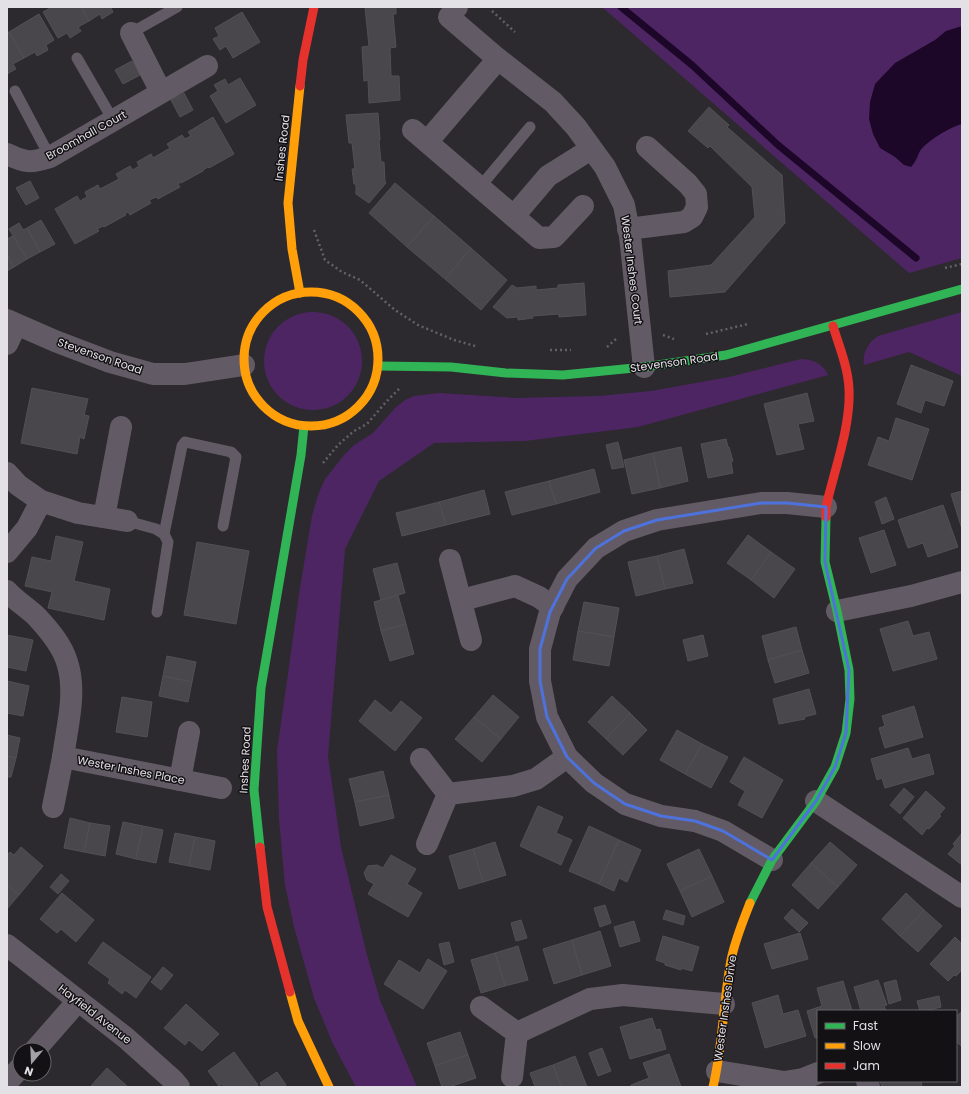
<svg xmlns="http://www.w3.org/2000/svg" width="969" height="1094" font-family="Poppins,sans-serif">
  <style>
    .green { fill: #4e2563 }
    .water { fill: #1d0729 }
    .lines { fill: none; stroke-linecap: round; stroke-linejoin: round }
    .stream { stroke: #1d0729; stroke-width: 7 }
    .building { fill: #49474b; stroke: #525053 }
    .path { stroke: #646068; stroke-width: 2.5; stroke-dasharray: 2 3; stroke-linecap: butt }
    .lane { stroke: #625b66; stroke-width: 11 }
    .street { stroke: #625b66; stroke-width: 22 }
    .fast { stroke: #30b455; stroke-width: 9 }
    .slow { stroke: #ff9f0a; stroke-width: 9 }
    .jam { stroke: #e5322d; stroke-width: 9 }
    .marked { fill: none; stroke: #4e72dc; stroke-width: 3; stroke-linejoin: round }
    .labels { text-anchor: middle; stroke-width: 3; stroke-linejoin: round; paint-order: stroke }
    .street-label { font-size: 11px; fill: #e3e0e6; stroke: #141115 }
  </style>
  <rect width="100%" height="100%" fill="#2c2a2e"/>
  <g class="green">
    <polygon points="602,7 962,7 962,258 909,273"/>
    <path d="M962,312V376L909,352L864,365C862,353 868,343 878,336Z"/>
    <circle cx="313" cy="361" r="49"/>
    <path d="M801,359C813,359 823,364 828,375L638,427L525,441L434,443L379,481L345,549L328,756L341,847L367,955L380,1000L417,1087H356L333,1044L314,998L294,927L285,885L279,819L277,751L286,688L299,594L312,516L318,495L325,479L345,454L354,445L373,433L395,408L405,400L414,396L440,393L516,398L599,396L651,391L729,377Z"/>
  </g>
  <path class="water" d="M962,26V124C949,128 928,140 920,151C917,157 916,162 911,167L904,165L895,157L880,148L873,134L869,119L870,102L875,84L895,63L935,40L946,31Z"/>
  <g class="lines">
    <polyline class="stream" points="621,7 692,65 778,145 916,258"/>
  </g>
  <g class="building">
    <polygon points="52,7 81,7 89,21 78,27 81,31 70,38 67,33 58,38 43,12"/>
    <polygon points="81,7 112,7 111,8 113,12 102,19 100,14 89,21"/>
    <polygon points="365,7 396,7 396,14 393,14 396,47 390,48 391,76 399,76 400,100 369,103 368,80 364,81 362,47 369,46"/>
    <polygon points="242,12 260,42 233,58 226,46 220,50 213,39 219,36 215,28"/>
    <polygon points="39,14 54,40 46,45 48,50 37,56 35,52 24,58 9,32"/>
    <polygon points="9,32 24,58 13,64 16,69 7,74 7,33"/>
    <polygon points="132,61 140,75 123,84 115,70"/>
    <polygon points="240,78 256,105 226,123 210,96 218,91 214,85 225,79 228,85"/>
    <polygon points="184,93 193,110 180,117 171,100"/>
    <polygon points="709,107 729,125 727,127 782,175 785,223 725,292 670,297 668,271 711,265 755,217 752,187 710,146 708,148 688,131"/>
    <polygon points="378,113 380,140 379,141 381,162 384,162 385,182 386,183 369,203 356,194 356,184 354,184 352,169 355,169 352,143 349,143 346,115"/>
    <polygon points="213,117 234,154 209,168 208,167 203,170 203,171 181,183 181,182 178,184 180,187 158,199 156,197 149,200 151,203 130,215 128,212 125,213 126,215 104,227 103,226 97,229 99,231 75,244 55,209 77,196 80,201 87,197 85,192 98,185 100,189 119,179 116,174 130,166 133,170 139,166 137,162 151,154 153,158 170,148 167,144 182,135 185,139 191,136 188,132"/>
    <polygon points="30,181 39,198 26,205 16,188"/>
    <polygon points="395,183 434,216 407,247 369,213"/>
    <polygon points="434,216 471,248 445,279 407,247"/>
    <polygon points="41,220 55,244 40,252 27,228"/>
    <polygon points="19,223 23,230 27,228 40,252 27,259 9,229"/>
    <polygon points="13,236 27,259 14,267 7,255 7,239"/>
    <polygon points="471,248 507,280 481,310 445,279"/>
    <polygon points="7,255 14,267 7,271"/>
    <polygon points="584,283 586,315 559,317 559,314 532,316 533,318 518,320 518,317 507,318 493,307 512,285 517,288 536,286 536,290 558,288 558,285"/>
    <polygon points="911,365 953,381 944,406 925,400 921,413 897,404"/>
    <polygon points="32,388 88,399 84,415 89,416 84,439 80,437 77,454 21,443"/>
    <polygon points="807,393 814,421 798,424 804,449 777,455 764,404"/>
    <polygon points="896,418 929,429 912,480 868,465 878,437 889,441"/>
    <polygon points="726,439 728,447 729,447 733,461 731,462 733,473 708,478 701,444"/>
    <polygon points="618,442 624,467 612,469 606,445"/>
    <polygon points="681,447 688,481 660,488 653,453"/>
    <polygon points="653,453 660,488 632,494 624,460"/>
    <polygon points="594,469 600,492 556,504 549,481"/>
    <polygon points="549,481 556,504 512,515 505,492"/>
    <polygon points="484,490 490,514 446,525 439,502"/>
    <polygon points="962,491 962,529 951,494"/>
    <polygon points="886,497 894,519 882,524 875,502"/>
    <polygon points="439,502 446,525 402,536 396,513"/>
    <polygon points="943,505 958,547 928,557 923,543 908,548 898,520"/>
    <polygon points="884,530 896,565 871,573 859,538"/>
    <polygon points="748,535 771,552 751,580 727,563"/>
    <polygon points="56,536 83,542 74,581 110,589 104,620 48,608 52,592 25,586 32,557 51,561"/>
    <polygon points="197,542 249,551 236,624 184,615"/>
    <polygon points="684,549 693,583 665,589 657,556"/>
    <polygon points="771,552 795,569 774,598 751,580"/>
    <polygon points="657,556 665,589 636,596 628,562"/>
    <polygon points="397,563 405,593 381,600 373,569"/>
    <polygon points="398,595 406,624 381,631 374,602"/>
    <polygon points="584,602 619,608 614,637 578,631"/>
    <polygon points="908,621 913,636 929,632 937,659 893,671 880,629"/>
    <polygon points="406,624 414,654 390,661 381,631"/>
    <polygon points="796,627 802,650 768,660 762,636"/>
    <polygon points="578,631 614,637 609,666 573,660"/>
    <polygon points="7,635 33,640 26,671 7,667"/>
    <polygon points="703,635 708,656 688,661 683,640"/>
    <polygon points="802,650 809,673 775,683 768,660"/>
    <polygon points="167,656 196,662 192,682 163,676"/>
    <polygon points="163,676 192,682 188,702 159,696"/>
    <polygon points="7,681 29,686 23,716 7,713"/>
    <polygon points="809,689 816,714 804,717 805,719 779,724 773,699"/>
    <polygon points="493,695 519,717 501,739 474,717"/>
    <polygon points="612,696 630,713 606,739 588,722"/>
    <polygon points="122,697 152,702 147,737 116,732"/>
    <polygon points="375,700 391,713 401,701 422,718 395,751 359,721"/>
    <polygon points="914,706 923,737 885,748 879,728 885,726 882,716"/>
    <polygon points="630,713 647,730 623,755 606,739"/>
    <polygon points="474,717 501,739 482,762 455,739"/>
    <polygon points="677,730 702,744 685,774 660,760"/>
    <polygon points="7,735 20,738 16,758 7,756"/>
    <polygon points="702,744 728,757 711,788 685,774"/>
    <polygon points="908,748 912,759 929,754 934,774 885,788 882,778 877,780 871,759"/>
    <polygon points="7,756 16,758 11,777 7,777"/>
    <polygon points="744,757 783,780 762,818 738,805 745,791 730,782"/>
    <polygon points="383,771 389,795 355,802 349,779"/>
    <polygon points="904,788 914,797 900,814 890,805"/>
    <polygon points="926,791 945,808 939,815 941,816 929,829 927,828 922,835 903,818"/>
    <polygon points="389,795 394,818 360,826 355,802"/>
    <polygon points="538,806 563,817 556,833 572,840 561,865 520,846"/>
    <polygon points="70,818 90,823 84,852 64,848"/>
    <polygon points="123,822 143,826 136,859 116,854"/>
    <polygon points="90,823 110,826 105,856 84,852"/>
    <polygon points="143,826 163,830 156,863 136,859"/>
    <polygon points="589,826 619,840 599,884 569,871"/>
    <polygon points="175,833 195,837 189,866 169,862"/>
    <polygon points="962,833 962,865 948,854 955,846 953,844"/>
    <polygon points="195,837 215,841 210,870 189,866"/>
    <polygon points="619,840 641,850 627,882 619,878 614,891 599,884"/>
    <polygon points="495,842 506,875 483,882 473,849"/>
    <polygon points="830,842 857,865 838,887 811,863"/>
    <polygon points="21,847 43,866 19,895 7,885 7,855 10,852 14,855"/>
    <polygon points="473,849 483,882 459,889 449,856"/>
    <polygon points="699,849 712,876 680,891 667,864"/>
    <polygon points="391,855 416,869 407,884 422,893 408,917 368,894 374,884 367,880 364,873 368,866 377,865 383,868"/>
    <polygon points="811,863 838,887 818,909 792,885"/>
    <polygon points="61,874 69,881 58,894 50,887"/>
    <polygon points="712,876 724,902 692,917 680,891"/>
    <polygon points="7,885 19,895 7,909"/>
    <polygon points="62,893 94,920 76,942 61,929 57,933 40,919"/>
    <polygon points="906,893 924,910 900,936 882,919"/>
    <polygon points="605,905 611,923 600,927 594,908"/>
    <polygon points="792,909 808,923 799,932 784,918"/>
    <polygon points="666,910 685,916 683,925 663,919"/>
    <polygon points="924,910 942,926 918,952 900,936"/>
    <polygon points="521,920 527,938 516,941 511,923"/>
    <polygon points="634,921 640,941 620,947 614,927"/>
    <polygon points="600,931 611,966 582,975 572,940"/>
    <polygon points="800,933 808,959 772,969 764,944"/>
    <polygon points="663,936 699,947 692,971 681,968 681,970 665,965 665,963 656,960"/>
    <polygon points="955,937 962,944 962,970 956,976 954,975 948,981 930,964"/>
    <polygon points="572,940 582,975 554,984 543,949"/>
    <polygon points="103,942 151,977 136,998 125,990 122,994 108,983 110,979 88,963"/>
    <polygon points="449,942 454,962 444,965 439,944"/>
    <polygon points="518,946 528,980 505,986 495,953"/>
    <polygon points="495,953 505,986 481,993 471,960"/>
    <polygon points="428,959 447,971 423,1009 384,984 399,960 420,973"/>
    <polygon points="163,967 173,975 161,990 151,982"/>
    <polygon points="878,980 887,1005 884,1006 886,1011 861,1011 854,987"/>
    <polygon points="896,980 901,1000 889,1004 884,983"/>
    <polygon points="843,981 852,1011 818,1011 818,1037 815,1038 807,1011 822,1006 817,988"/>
    <polygon points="778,995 783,1014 798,1010 806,1036 765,1048 752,1003"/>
    <polygon points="939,996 941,1007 926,1011 920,1011 917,1001"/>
    <polygon points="186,1004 219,1034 202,1051 189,1040 185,1045 164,1028"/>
    <polygon points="962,1011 962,1047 956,1041 956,1017"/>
    <polygon points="652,1018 656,1030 660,1029 666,1049 630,1059 620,1027"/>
    <polygon points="460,1032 468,1055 435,1066 427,1043"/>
    <polygon points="602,1048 611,1071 598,1076 589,1053"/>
    <polygon points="234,1052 258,1085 255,1087 224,1087 222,1084 219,1086 208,1071"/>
    <polygon points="669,1054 681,1087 631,1087 631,1085 649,1078 643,1063"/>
    <polygon points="468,1055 476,1078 449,1087 442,1087 435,1066"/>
    <polygon points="575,1056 587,1087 561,1087 553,1065"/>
    <polygon points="553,1065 561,1087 535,1087 530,1073"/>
    <polygon points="107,1068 128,1087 90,1087"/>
    <polygon points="277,1072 286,1085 283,1087 262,1087 260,1083"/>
    <polygon points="880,1081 921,1081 922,1087 882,1087"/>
  </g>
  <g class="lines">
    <g class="path">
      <polyline points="492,11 515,32"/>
      <polyline points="314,230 325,260 342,272 360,280 395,310 418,325 454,340 475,346"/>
      <polyline points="945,268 962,264"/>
      <polyline points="706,334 748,324"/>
      <polyline points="663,335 674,339"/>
      <polyline points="607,347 616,339 619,339"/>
      <polyline points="550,350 571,350"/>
      <polyline points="323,463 338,445 354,431 367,424 386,402 399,389"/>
    </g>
    <g class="lane">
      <polyline points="131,33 177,7"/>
      <polyline points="77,58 113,120"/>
      <polyline points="15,91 50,157"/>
      <polyline points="480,187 530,127"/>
      <polyline points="127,521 156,529 164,534 168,542 157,612"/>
      <polyline points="164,534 182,446 185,442 231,452 236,457 223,526"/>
    </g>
    <g class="street">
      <polyline points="457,7 449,17 498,59 553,102 576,127 605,167 624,205 630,236 644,367"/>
      <polyline points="131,33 161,92"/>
      <polyline points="413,130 539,238 554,237 583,206"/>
      <polyline points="427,142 498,59"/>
      <path d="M7,154C26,163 31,163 50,157L207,66"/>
      <polyline points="514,216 548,176 591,149"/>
      <polyline points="628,229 684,222 692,217 697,207 696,194 688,184 647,147"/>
      <polyline points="7,320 55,341 110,362 153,374 185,374 244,365"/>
      <polyline points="7,344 16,325"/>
      <polyline points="7,473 18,485 41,501 78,513 127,521"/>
      <polyline points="104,517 121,427"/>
      <polyline points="7,552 27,528 41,501"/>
      <polyline points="450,560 471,640"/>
      <path d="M7,591C16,601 28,608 37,617C49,630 62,645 67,662C77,692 67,727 63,757L221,788"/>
      <polyline points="462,600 515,586 539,597 553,607"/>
      <polyline points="837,611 911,596 962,582"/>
      <polyline points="421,759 448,794 427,844"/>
      <polyline points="180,780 189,732"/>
      <polyline points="448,794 513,786 536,779 567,757"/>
      <polyline points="816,801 962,897"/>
      <polyline points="53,807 63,757"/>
      <polyline points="772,860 723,831 695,821 661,816 625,804 594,783 567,757 547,717 540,681 540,649 550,612 567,579 596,548 624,531 657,520 761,503 787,503 826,507"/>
      <polyline points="7,945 126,1038 173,1080 179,1087"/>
      <polyline points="481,1007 517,1033 512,1077"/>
      <polyline points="517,1033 590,999 623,995 724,1004"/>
      <polyline points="35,1050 78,1001"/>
      <polyline points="717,1071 784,1082 803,1079 818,1073"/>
      <polyline points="867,1081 869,1087"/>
      <polyline points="7,1082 20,1068"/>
    </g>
    <g class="fast">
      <polyline points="378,366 451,367 506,373 563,375 644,367 726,355 962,289"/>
      <polyline points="260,847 254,790 261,688 301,455 304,426"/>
      <polyline points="750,903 772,860 816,801 835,767 846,733 850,699 849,670 837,611 825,562 826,517"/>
    </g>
    <g class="slow">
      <circle cx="311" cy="359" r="67"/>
      <polyline points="300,293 292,249 288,203 300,86"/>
      <polyline points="290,992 298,1021 329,1087"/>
      <path d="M713,1087C723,1046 723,1002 731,960C735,940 743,921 750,903"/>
    </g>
    <g class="jam">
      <polyline points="300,86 303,60 314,7"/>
      <path d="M826,517V507C834,471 851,426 849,389C848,367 839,346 833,326"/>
      <polyline points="260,847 267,907 290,992"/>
    </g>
  </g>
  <path class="marked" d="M761,503H787L826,507L825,562L849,670L846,733L835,767L816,801L772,860L723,831L695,821L661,816L625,804L594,783L567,757L547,717L540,681V649L550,612L567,579L596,548L624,531L657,520Z"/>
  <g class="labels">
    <g class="street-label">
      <text transform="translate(86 135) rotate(-29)" y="4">Broomhall Court</text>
      <text transform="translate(282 148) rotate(-84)" y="4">Inshes Road</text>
      <text transform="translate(632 270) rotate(83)" y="4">Wester Inshes Court</text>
      <text transform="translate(100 356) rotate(19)" y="4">Stevenson Road</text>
      <text transform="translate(674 362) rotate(-8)" y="4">Stevenson Road</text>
      <text transform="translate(245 760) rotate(-87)" y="4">Inshes Road</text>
      <text transform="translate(131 770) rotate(11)" y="4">Wester Inshes Place</text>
      <text transform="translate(725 1008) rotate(-82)" y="4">Wester Inshes Drive</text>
      <text transform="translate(95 1014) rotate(38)" y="4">Hayfield Avenue</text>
    </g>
  </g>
  <rect width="969" height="1094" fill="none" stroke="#e3e0e6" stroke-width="16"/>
  <rect x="817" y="1010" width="140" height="72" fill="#141115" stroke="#676469"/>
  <rect x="825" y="1023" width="20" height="6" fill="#30b455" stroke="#676469"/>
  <text x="853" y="1030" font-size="12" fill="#e3e0e6">Fast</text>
  <rect x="825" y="1043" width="20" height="6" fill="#ff9f0a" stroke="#676469"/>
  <text x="853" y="1050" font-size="12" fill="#e3e0e6">Slow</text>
  <rect x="825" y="1063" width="20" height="6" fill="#e5322d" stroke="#676469"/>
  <text x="853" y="1070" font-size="12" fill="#e3e0e6">Jam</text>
  <g transform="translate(32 1062) rotate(199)"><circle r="19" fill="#141115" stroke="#676469"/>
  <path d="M0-3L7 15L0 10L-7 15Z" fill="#a3a0a6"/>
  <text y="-6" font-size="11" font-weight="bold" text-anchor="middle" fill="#e3e0e6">N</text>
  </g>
</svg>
